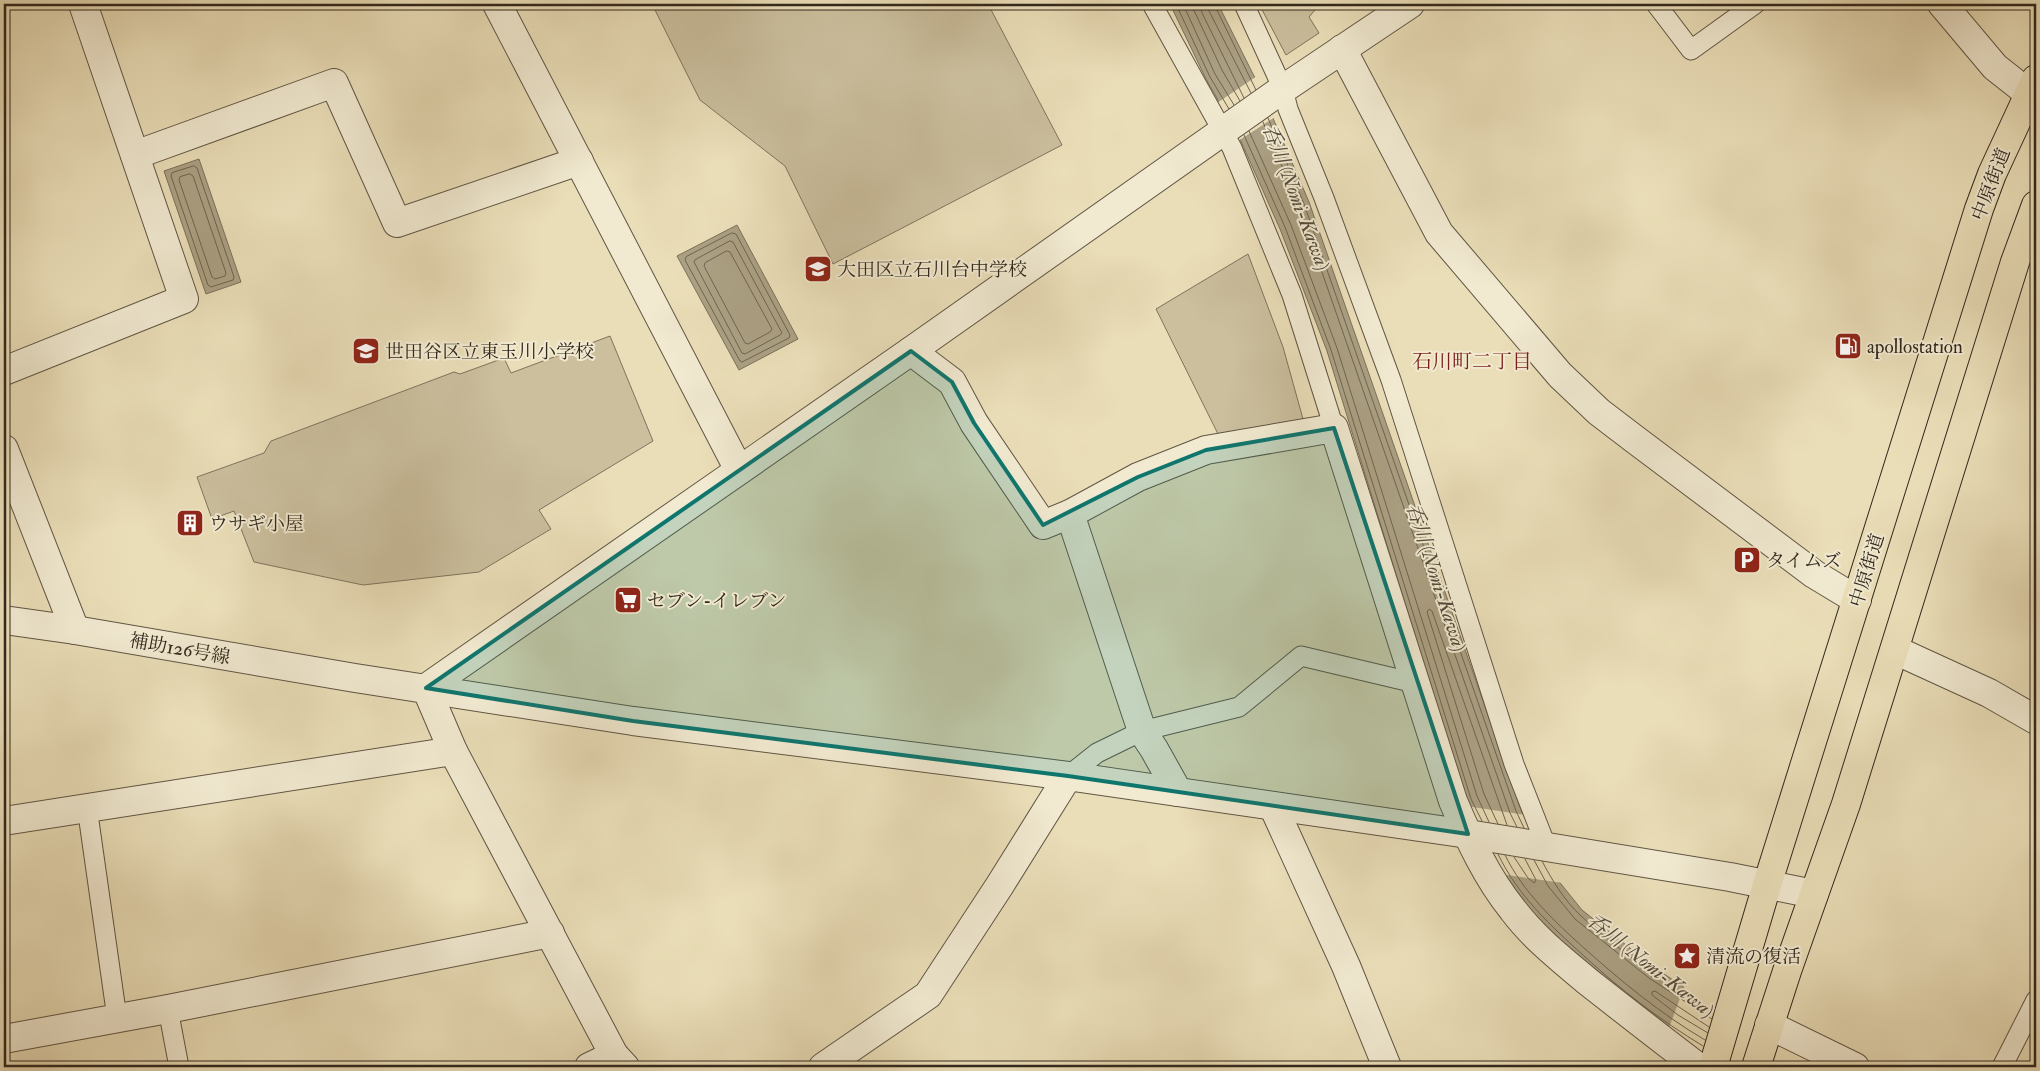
<svg xmlns="http://www.w3.org/2000/svg" width="2040" height="1071" font-family="'IM FELL Double Pica','Noto Serif JP',serif">
  <style>
    .green { fill: #cbbf9e; stroke: #7e745e }
    .water { fill: #aba083; stroke: #7b705a }
    .pier { fill: #eadeb8 }
    .lines { fill: none; stroke-linecap: round; stroke-linejoin: round }
    .shore { stroke: #6e6450; stroke-width: 1 }
    .service-casing { stroke: #605644; stroke-width: 21 }
    .minor-casing { stroke: #605644; stroke-width: 30 }
    .tertiary-casing { stroke: #605644; stroke-width: 30 }
    .primary-casing { stroke: #32281d; stroke-width: 30 }
    .service { stroke: #f1ead1; stroke-width: 19 }
    .minor { stroke: #f1ead1; stroke-width: 28 }
    .tertiary { stroke: #f1ead1; stroke-width: 28 }
    .primary { stroke: #eadeb8; stroke-width: 28 }
    .marked { fill: #0f766e; fill-opacity: 0.2; stroke: #0f766e; stroke-width: 4; stroke-linejoin: round }
    .labels { text-anchor: middle; stroke-width: 4; stroke-linejoin: round; paint-order: stroke }
    .street-label { font-size: 19px; fill: #32281d; stroke: #f1ead1 }
    .poi-label { font-size: 19px; fill: #32281d; stroke: #f1ead1; text-anchor: start }
    .water-label { font-size: 20px; font-style: italic; fill: #564c3c; stroke: #f1ead1 }
    .neighbourhood-label { font-size: 20px; fill: #7a1f14; stroke: #f1ead1 }
  </style>
  <rect width="100%" height="100%" fill="#eadeb8"/>
  <filter id="stains"><feTurbulence type="fractalNoise" baseFrequency=".004" numOctaves="4"/><feColorMatrix values="0 0 0 0 .2 0 0 0 0 .09 0 0 0 0 .02 0 0 0 .5 -.17"/></filter>
  <radialGradient id="worn" r=".72"><stop offset=".6" stop-color="#630" stop-opacity="0"/><stop offset="1" stop-color="#630" stop-opacity=".3"/></radialGradient>
  <g class="green">
    <polygon points="652,4 988,4 1062,145 833,264 785,166 700,100"/>
    <polygon points="1259,4 1320,4 1309,17 1319,33 1286,55"/>
    <polygon points="1248,254 1283,347 1303,419 1218,434 1156,309"/>
    <polygon points="610,336 653,441 539,510 551,529 479,572 363,585 254,562 234,511 212,519 197,477 264,453 271,441 454,372 460,374 504,358 511,373"/>
  </g>
  <g class="water">
    <polygon points="1170,4 1218,4 1260,88 1309,202 1521,810 1557,879 1582,910 1655,968 1780,1051 1814,1067 1729,1067 1667,1030 1605,982 1538,922 1498,866 1466,801 1327,351 1280,229 1239,137 1206,79"/>
    <polygon points="199,159 241,282 206,294 164,171"/>
    <polygon points="737,225 798,339 739,370 677,256"/>
  </g>
  <g class="pier">
    <polygon points="1257,76 1275,117 1238,141 1217,103"/>
    <polygon points="1466,806 1526,815 1563,883 1500,874"/>
    <polygon points="1685,985 1782,1049 1807,1061 1805,1067 1724,1067 1667,1033"/>
  </g>
  <g class="lines">
    <g class="shore">
      <polyline points="1176,4 1210,77 1229,109"/>
      <polyline points="1183,4 1215,74 1234,105"/>
      <polyline points="1191,4 1222,70 1240,101"/>
      <polyline points="1200,4 1202,13 1244,98"/>
      <polyline points="1208,4 1209,11 1251,93"/>
      <polyline points="1214,4 1256,90"/>
      <polyline points="1268,118 1304,204 1516,811 1524,828"/>
      <polyline points="1263,122 1299,206 1510,813 1517,827"/>
      <polyline points="1249,131 1291,225 1337,348 1477,796 1489,822"/>
      <polyline points="1244,135 1285,227 1331,350 1471,799 1482,821"/>
      <polygon points="194,166 197,168 234,277 233,280 211,287 208,285 171,176 172,173"/>
      <polygon points="190,174 193,176 226,273 225,276 215,279 212,277 179,180 180,177"/>
      <polygon points="732,233 736,234 790,335 789,338 742,362 740,361 685,260 686,257"/>
      <polygon points="730,241 733,242 782,333 780,335 745,354 742,353 694,262 695,260"/>
      <polygon points="727,251 730,252 772,329 770,332 748,344 745,343 704,266 705,263"/>
      <polyline points="1498,824 1484,794 1427,612 1429,609 1432,611 1507,825"/>
      <path d="M1498,854C1518,896 1550,925 1584,956C1621,990 1660,1020 1703,1046"/>
      <path d="M1505,855C1523,892 1554,921 1584,948C1622,982 1661,1014 1705,1040"/>
      <polyline points="1514,857 1528,878 1534,883 1536,880 1525,859"/>
      <polyline points="1534,860 1548,886 1575,919 1649,978 1712,1019"/>
      <path d="M1542,861C1552,880 1564,900 1580,915C1619,952 1668,983 1713,1013"/>
      <polyline points="1708,1033 1678,1015 1652,995 1652,992 1655,991 1709,1027"/>
    </g>
    <g class="service-casing">
      <g id="service">
        <polyline points="1152,4 1232,148 1292,295 1334,428"/>
        <polyline points="1244,4 1283,89 1288,109 1324,198 1391,380 1514,764 1547,848"/>
        <polyline points="1656,4 1691,50 1755,4"/>
        <polyline points="1068,776 1097,753 1142,731 1239,707 1301,656 1415,683"/>
        <polyline points="87,807 117,1018"/>
        <polyline points="168,1009 179,1067"/>
        <polyline points="2002,1067 2036,1000"/>
      </g>
    </g>
    <g class="minor-casing">
      <g id="minor">
        <polyline points="1942,4 1995,67 2028,93 2036,101"/>
        <polyline points="1342,49 1439,233 1560,375 1599,412 1637,441 1814,574 1857,600"/>
        <polyline points="135,155 334,83 397,223 579,161"/>
        <path d="M911,351L952,382L974,423L1043,525L1070,514L1138,477L1206,450L1334,428L1453,801C1469,839 1487,878 1513,910C1534,938 1561,959 1587,981C1624,1010 1661,1039 1698,1067"/>
        <polyline points="4,371 184,299 83,4"/>
        <polyline points="4,449 75,630"/>
        <polyline points="1070,514 1142,731 1154,749 1178,792"/>
        <polyline points="1895,650 1989,693 2036,720"/>
        <polyline points="1273,806 1346,966 1387,1067"/>
        <polyline points="4,821 453,751"/>
        <polyline points="1769,1025 1855,1067"/>
        <polyline points="4,1039 168,1009 550,933"/>
        <polyline points="589,1067 614,1055"/>
        <polyline points="625,1067 614,1055 453,751 426,688 911,351 1277,93 1410,4"/>
        <polyline points="823,1067 928,995 1000,885 1068,776"/>
      </g>
    </g>
    <g class="tertiary-casing">
      <g id="tertiary">
        <polyline points="497,4 739,470"/>
        <polyline points="4,620 75,630 355,678 633,721 1068,776 1468,834 1730,877 1814,894"/>
      </g>
    </g>
    <g class="primary-casing">
      <g id="primary">
        <polyline points="1713,1067 1767,885 1979,209 1992,174 2036,79"/>
        <polyline points="1756,1067 1788,968 1846,804 2015,262 2036,205"/>
      </g>
    </g>
    <use href="#service" class="service"/>
    <use href="#minor" class="minor"/>
    <use href="#tertiary" class="tertiary"/>
    <use href="#primary" class="primary"/>
  </g>
  <path class="marked" d="M911,351L952,382L974,423L1043,525L1138,477L1206,450L1334,428L1468,834L1068,776L633,721L426,688Z"/>
  <defs>
    <g id="school-square" transform="scale(1.4375)"><rect x="-9" y="-9" width="18" height="18" rx="4" fill="#8f2418" stroke="#f1ead1"/><path d="M0-5L7-2L0 1L-7-2ZM-4 1L0 2.5L4 1V4Q0 6-4 4Z" fill="#fff"/></g>
    <g id="fuel-square" transform="scale(1.4375)"><rect x="-9" y="-9" width="18" height="18" rx="4" fill="#8f2418" stroke="#f1ead1"/><path d="M-5.5-6h7V0h2V4h1.3V-2.5L3-4.5l.8-.8L6-3V5H2.5V1h-1V6h-7ZM-4.2-4.7v3.2H.2V-4.7Z" fill="#fff"/></g>
    <g id="building-square" transform="scale(1.4375)"><rect x="-9" y="-9" width="18" height="18" rx="4" fill="#8f2418" stroke="#f1ead1"/><path d="M-4-6H4V6H1V3H-1V6H-4ZM-2.5-4.3h1.7v1.8h-1.7ZM.8-4.3h1.7v1.8H.8ZM-2.5-1h1.7V.8h-1.7ZM.8-1h1.7V.8H.8Z" fill="#fff"/></g>
    <g id="parking-square" transform="scale(1.4375)"><rect x="-9" y="-9" width="18" height="18" rx="4" fill="#8f2418" stroke="#f1ead1"/><path d="M-3.5-5.5H1a3.5 3.5 0 0 1 0 7H-1V5.5H-3.5ZM-1-3.4V-.6H.8a1.4 1.4 0 0 0 0-2.8Z" fill="#fff"/></g>
    <g id="supermarket-square" transform="scale(1.4375)"><rect x="-9" y="-9" width="18" height="18" rx="4" fill="#8f2418" stroke="#f1ead1"/><path d="M-6-5.5h2.5l.6 2H6L4.5 2H-2.5L-4.4-4H-6ZM-1.5 3.2a1.3 1.3 0 1 0 .1 0ZM3 3.2a1.3 1.3 0 1 0 .1 0Z" fill="#fff"/></g>
    <g id="sight-square" transform="scale(1.4375)"><rect x="-9" y="-9" width="18" height="18" rx="4" fill="#8f2418" stroke="#f1ead1"/><path d="M0-6L1.8-2.2L6-1.7L2.9 1.2L3.7 5.4L0 3.3L-3.7 5.4L-2.9 1.2L-6-1.7L-1.8-2.2Z" fill="#fff"/></g>
  </defs>
  <g fill-rule="evenodd">
    <use href="#school-square" x="818" y="269"/>
    <use href="#fuel-square" x="1848" y="346"/>
    <use href="#school-square" x="366" y="351"/>
    <use href="#building-square" x="190" y="523"/>
    <use href="#parking-square" x="1747" y="560"/>
    <use href="#supermarket-square" x="628" y="600"/>
    <use href="#sight-square" x="1687" y="956"/>
  </g>
  <g class="labels">
    <g class="street-label">
      <text transform="translate(1990 184) rotate(-69)" y="7">中原街道</text>
      <text transform="translate(1866 570) rotate(-73)" y="7">中原街道</text>
      <text transform="translate(180 648) rotate(10)" y="7">補助126号線</text>
    </g>
    <g class="poi-label">
      <text x="837" y="276">大田区立石川台中学校</text>
      <text x="1867" y="353">apollostation</text>
      <text x="385" y="358">世田谷区立東玉川小学校</text>
      <text x="209" y="530">ウサギ小屋</text>
      <text x="1766" y="567">タイムズ</text>
      <text x="647" y="607">セブン-イレブン</text>
      <text x="1706" y="963">清流の復活</text>
    </g>
    <g class="water-label">
      <text transform="translate(1297 197) rotate(69)" y="7">呑川 (Nomi-Kawa)</text>
      <text transform="translate(1437 577) rotate(72)" y="7">呑川 (Nomi-Kawa)</text>
      <text transform="translate(1651 965) rotate(38)" y="7">呑川 (Nomi-Kawa)</text>
    </g>
    <g class="neighbourhood-label">
      <text x="1472" y="368">石川町二丁目</text>
    </g>
  </g>
  <rect width="2040" height="1071" fill="none" stroke="#eadeb8" stroke-width="20"/>
  <rect x="5" y="5" width="2030" height="1061" fill="none" stroke="#32281d" stroke-width="2.5"/>
  <rect x="10" y="10" width="2020" height="1051" fill="none" stroke="#32281d"/>
  <rect width="100%" height="100%" filter="url(#stains)"/>
  <rect width="100%" height="100%" fill="url(#worn)"/>
</svg>
